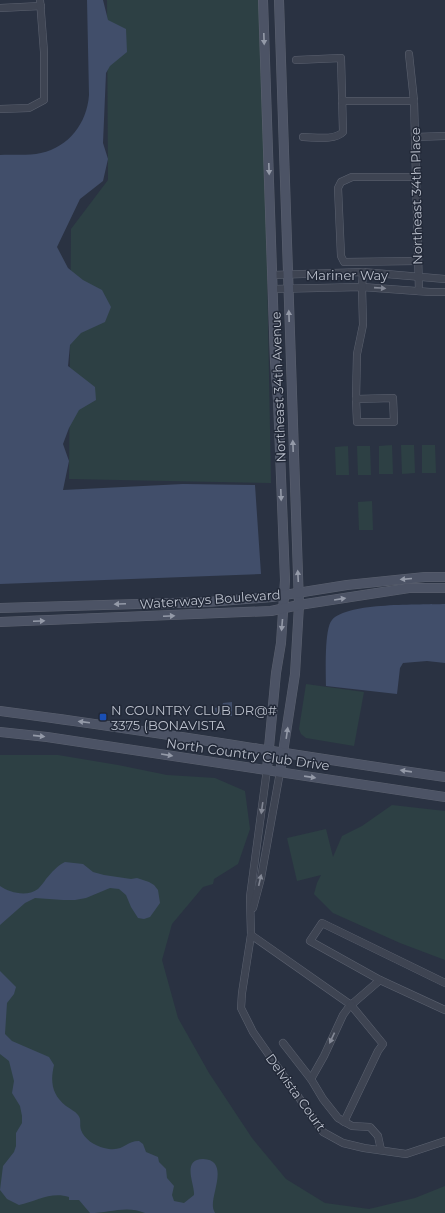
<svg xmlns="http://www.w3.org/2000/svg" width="445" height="1213" font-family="Montserrat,sans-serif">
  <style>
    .green { fill: #2d4044 }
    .water { fill: #414e6a }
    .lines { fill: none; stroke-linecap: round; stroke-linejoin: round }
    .street-casing { stroke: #5c6270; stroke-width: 8 }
    .secondary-casing { stroke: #5c6270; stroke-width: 10 }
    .street { stroke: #3e4452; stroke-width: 7 }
    .secondary { stroke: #4c5365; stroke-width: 9 }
    .oneway { fill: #949aa8 }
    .oneway2 { fill: #838895 }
    .transit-dot { fill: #1a4fb4; stroke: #222938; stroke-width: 1.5 }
    .labels { text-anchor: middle; stroke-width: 3; stroke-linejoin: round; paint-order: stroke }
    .street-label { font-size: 13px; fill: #bbc0cc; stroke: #222938 }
    .poi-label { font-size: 13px; fill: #bbc0cc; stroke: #222938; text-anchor: start }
  </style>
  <rect width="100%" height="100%" fill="#2a3242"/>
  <g class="green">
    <polygon points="107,0 262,0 271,483 69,479 71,229 108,180"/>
    <polygon points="392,445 393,474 379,474 379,446"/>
    <polygon points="401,445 414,445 415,473 402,474"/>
    <polygon points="422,445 435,445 436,473 422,473"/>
    <polygon points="348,446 349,475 336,475 335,447"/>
    <polygon points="357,446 370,446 371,475 358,475"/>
    <polygon points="372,501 373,530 359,530 358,502"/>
    <polygon points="306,684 364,692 354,746 306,738 301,734 299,729"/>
    <polygon points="0,755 58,755 118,765 167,775 215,778 245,791 250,829 238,864 214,879 213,884 203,887 172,924 162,960 178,1018 209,1073 252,1138 286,1179 325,1203 369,1209 415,1198 445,1186 445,1213 0,1213"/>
    <polygon points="392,805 445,811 445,960 400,943 333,913 314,894 317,883 321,875 297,881 287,838 326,829 333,857 342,836 362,826"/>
  </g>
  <g class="water">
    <path d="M87,0H103L108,20L126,29L127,52L110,66L106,73L103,143L108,159L103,181L80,199L57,247L68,268L83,280L102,290L111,307L105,322L81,333L70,345L68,366L95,387L96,400L79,410L69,428L63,444L69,461L63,490L183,484L255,485L261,574L0,584V155C13,154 28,156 41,153C69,147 87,123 89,95Z"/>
    <path d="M445,604V663L427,661L403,663L400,668L397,694L326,686C326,672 324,629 332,620C347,602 421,605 445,604Z"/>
    <polygon points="232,702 232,716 216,714 215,708 222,706 223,703"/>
    <path d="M65,862L83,864L93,872L104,875L131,879L137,878L149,882L154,885L158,890L160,903L150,917L144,919L138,918L131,907L126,895L119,889L110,888L86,898L75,900H63L35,898L25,903L0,925V886C10,893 27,897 38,889C41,886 44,882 46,879C52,872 57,866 65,862Z"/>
    <path d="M0,971L16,987L14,994L7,1003L5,1034L12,1041L49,1057L54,1065C50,1082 52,1095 66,1106C70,1109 75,1111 78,1115C82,1120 79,1124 81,1130C84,1139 95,1146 104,1148C124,1153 125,1141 139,1141L143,1144L146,1152L158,1157L159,1162L166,1169L167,1178L174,1186L172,1195L174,1201L184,1203L194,1195C195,1185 181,1159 203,1159C230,1160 211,1194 213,1207C213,1209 214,1211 215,1213H145C127,1205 109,1213 90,1213L79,1200H69V1197C52,1191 36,1201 19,1205L7,1199L0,1190L3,1166L14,1152L16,1146V1133L22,1123V1116L20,1106L12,1093L14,1081L9,1061L0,1054Z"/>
  </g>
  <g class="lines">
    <g class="street-casing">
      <g id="street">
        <polyline points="0,8 41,6"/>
        <polyline points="409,54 414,101 419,291"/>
        <path d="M296,60L341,58L343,132C334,141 314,137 303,137"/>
        <polyline points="342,101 414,101"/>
        <polyline points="0,109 29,108 44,100 44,52 40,0"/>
        <polyline points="415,137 445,136"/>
        <polyline points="416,177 352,177 341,182 338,188 341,256 344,262 417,261"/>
        <polyline points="273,275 363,272 445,279"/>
        <polyline points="273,289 362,287 430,292 445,292"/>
        <polygon points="393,398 394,422 357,422 356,399"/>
        <polyline points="356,399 357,354 363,325 362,287 363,272"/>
        <polyline points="267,769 250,897 251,935 351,1005 380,980 445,1010"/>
        <polyline points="253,908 261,878 280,772"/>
        <polyline points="251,935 242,993 241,1008 253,1032 323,1132 343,1143 364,1148 406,1154 445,1141"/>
        <polyline points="380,980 310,941 322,923 445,983"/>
        <polyline points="283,1043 311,1079 323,1099 338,1118 352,1126 370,1127 378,1136 381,1150"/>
        <polyline points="311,1079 324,1056 343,1015 351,1004"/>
        <polyline points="344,1122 378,1051 383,1044 351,1005"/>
      </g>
    </g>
    <g class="secondary-casing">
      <g id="secondary">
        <polyline points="263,0 275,362 278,400 285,580 281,643 276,673 267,769"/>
        <polyline points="279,0 299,605 295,674 280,772"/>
        <polyline points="0,608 207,602 272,597 347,585 425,577 445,577"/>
        <polyline points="0,622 271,611 299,605 409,588 445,588"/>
        <path d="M0,711C149,730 296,756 445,777"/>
        <polyline points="0,732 47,737 445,797"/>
      </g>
    </g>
    <use href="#street" class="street"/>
    <use href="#secondary" class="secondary"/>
  </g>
  <defs><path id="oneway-solid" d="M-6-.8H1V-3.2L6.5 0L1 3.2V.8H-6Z"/></defs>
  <g class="oneway">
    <use href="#oneway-solid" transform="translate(264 39) rotate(88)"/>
    <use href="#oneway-solid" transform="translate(269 169) rotate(88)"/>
    <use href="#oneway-solid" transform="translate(289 316) rotate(-92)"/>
    <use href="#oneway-solid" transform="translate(293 446) rotate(-92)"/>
    <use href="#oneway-solid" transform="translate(281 495) rotate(88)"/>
    <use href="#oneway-solid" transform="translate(298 576) rotate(-93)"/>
    <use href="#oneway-solid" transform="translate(406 579) rotate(175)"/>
    <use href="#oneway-solid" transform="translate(340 599) rotate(-9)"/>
    <use href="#oneway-solid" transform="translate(120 604) rotate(178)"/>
    <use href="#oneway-solid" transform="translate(169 616) rotate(-3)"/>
    <use href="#oneway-solid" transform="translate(39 621) rotate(-2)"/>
    <use href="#oneway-solid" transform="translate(282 625) rotate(95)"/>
    <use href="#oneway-solid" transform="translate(84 722) rotate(-173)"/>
    <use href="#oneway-solid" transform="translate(287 733) rotate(-82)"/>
    <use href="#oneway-solid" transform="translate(39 736) rotate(6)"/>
    <use href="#oneway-solid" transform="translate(167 755) rotate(9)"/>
    <use href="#oneway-solid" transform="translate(406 771) rotate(-172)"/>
    <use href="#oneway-solid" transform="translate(310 777) rotate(8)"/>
  </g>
  <g class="oneway2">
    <use href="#oneway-solid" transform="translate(380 288) rotate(4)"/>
    <use href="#oneway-solid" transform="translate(262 808) rotate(98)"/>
    <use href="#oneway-solid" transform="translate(260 880) rotate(-77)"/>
    <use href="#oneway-solid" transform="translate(332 1038) rotate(115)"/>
  </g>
  <rect class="transit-dot" x="99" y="713" width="8" height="8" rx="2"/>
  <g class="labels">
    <g class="street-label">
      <text transform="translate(416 196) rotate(-91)" y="5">Northeast 34th Place</text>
      <text x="347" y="280">Mariner Way</text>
      <text transform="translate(278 387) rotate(-92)" y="5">Northeast 34th Avenue</text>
      <text transform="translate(210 599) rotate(-4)" y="5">Waterways Boulevard</text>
      <text transform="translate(248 754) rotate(8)" y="5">North Country Club Drive</text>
      <text transform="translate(296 1092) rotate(54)" y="5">Delvista Court</text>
    </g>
    <g class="poi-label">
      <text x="111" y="715">N COUNTRY CLUB DR@#<tspan x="111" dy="15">3375 (BONAVISTA</tspan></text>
    </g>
  </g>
</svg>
